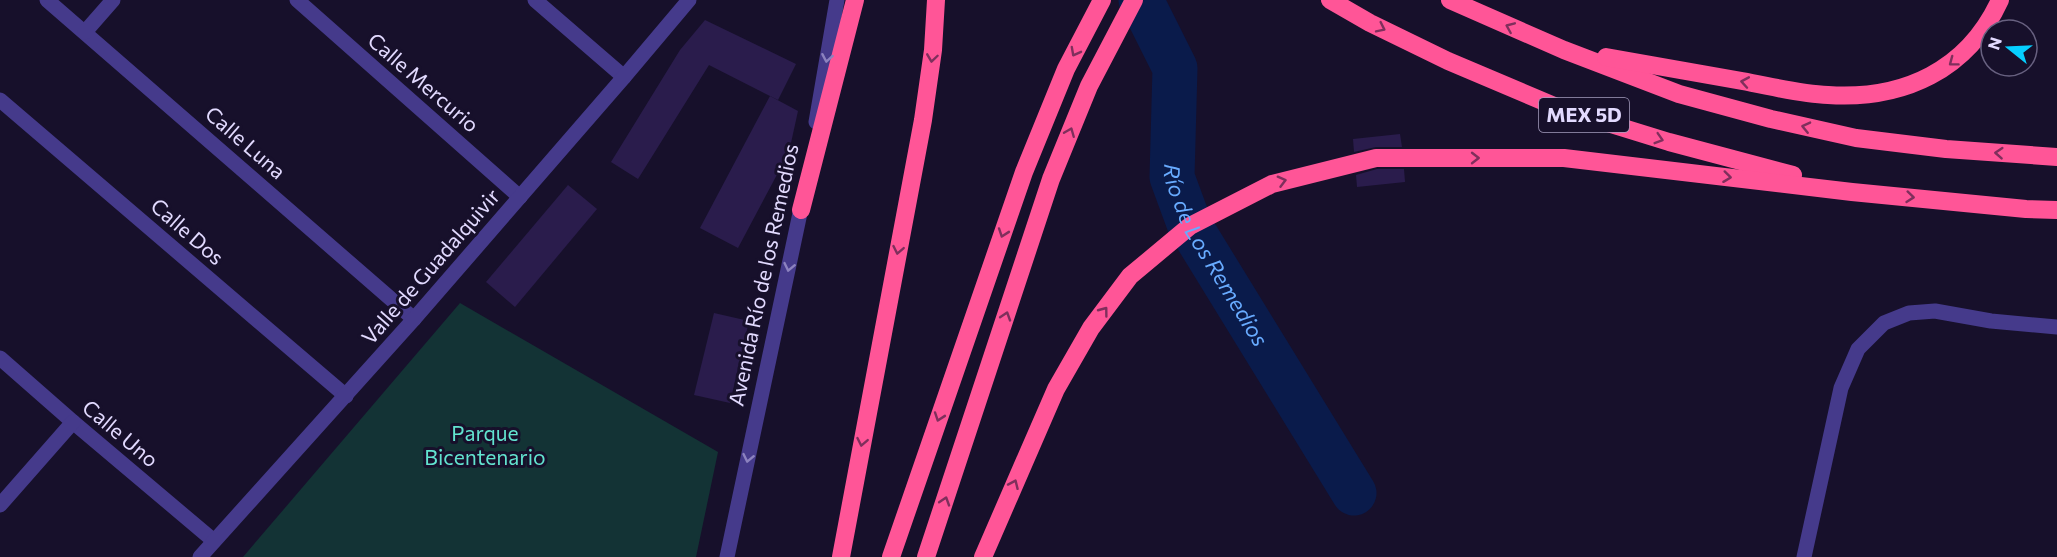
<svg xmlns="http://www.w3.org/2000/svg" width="2057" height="557" font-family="Commissioner,sans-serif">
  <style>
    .green { fill: #133335 }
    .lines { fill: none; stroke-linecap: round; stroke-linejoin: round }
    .river { stroke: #0a1b4b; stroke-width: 45 }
    .building { fill: #2a1c4c }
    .minor { stroke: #453a8b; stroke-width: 15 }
    .highway { stroke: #ff5597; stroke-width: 18 }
    .oneway { stroke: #7f2f5c }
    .oneway2 { stroke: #8c82bf }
    .labels { text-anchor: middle; stroke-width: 6; stroke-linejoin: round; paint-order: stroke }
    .shield { fill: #17102b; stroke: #a59dbf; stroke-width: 1.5 }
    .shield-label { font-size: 20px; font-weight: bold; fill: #e2daff }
    .street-label { font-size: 21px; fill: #e2daff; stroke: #17102b }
    .park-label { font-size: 21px; fill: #62e3cf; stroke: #17102b }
    .water-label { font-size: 22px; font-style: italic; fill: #68abff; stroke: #17102b }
  </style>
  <rect width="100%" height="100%" fill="#17102b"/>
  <polygon class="green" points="460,303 718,452 696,557 243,557"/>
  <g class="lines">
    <path class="river" id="s1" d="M1141,0L1175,68L1172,177L1190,226L1354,493"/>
  </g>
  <g class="building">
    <polygon points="705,20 796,64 778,100 709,65 638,179 611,162 680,50"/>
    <polygon points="770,96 798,111 789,152 738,248 700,228"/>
    <polygon points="1400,134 1402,147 1376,147 1354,152 1353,139"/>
    <polygon points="1377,169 1404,169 1405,182 1357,187 1356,175"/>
    <polygon points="568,185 597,209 515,307 486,282"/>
    <polygon points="714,313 749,321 730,403 694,395"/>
  </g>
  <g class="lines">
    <g class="minor">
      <polyline points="47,0 414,319"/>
      <polyline points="297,0 520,197"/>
      <polyline points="535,0 624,77"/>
      <polyline points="85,32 113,0"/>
      <polyline points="0,100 346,396"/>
      <polyline points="816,122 837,0"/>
      <polyline points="0,358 73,422 214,541"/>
      <polyline points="0,505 73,422"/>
      <polyline points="200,557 414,319 624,77 689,0"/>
      <polyline points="727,557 803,199"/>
      <polyline points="1804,557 1841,388 1858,349 1884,323 1909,313 1935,311 1991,321 2057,327"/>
    </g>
    <g class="highway">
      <polyline points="1330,0 1370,23 1448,61 1559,108 1669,142 1793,175"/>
      <polyline points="1450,0 1564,50 1679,94 1771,119 1856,138 1946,149 2057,157"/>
      <path d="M1606,57C1651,65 1696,73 1742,81C1770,86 1799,94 1828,95C1904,100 1968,70 2000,0"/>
      <polyline points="801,210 855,0"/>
      <polyline points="841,557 923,120 933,50 936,0"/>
      <polyline points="891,557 1024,172 1066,69 1102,0"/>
      <polyline points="926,557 1051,179 1089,86 1134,0"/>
      <polyline points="983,557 1056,389 1091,328 1130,276 1190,226 1272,184 1376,158 1564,158 1852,192 2026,209 2057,210"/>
    </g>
  </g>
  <defs><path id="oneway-chevron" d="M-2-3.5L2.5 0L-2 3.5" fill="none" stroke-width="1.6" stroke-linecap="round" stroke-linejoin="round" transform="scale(1.5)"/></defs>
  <g class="oneway">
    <use href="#oneway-chevron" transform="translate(1510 27) rotate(-157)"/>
    <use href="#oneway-chevron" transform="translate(1381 28) rotate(26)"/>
    <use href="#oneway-chevron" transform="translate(1075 52) rotate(118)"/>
    <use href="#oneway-chevron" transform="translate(932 58) rotate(98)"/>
    <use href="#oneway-chevron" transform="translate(1953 62) rotate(143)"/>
    <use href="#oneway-chevron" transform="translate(1745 82) rotate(-170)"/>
    <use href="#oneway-chevron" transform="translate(1806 127) rotate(-167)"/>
    <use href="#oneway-chevron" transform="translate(1070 132) rotate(-68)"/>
    <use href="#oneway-chevron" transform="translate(1659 139) rotate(17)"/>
    <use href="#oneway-chevron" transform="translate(1999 153) rotate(-176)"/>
    <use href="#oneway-chevron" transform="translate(1475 158)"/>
    <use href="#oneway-chevron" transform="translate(1727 177) rotate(7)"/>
    <use href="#oneway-chevron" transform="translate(1282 181) rotate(-15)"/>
    <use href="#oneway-chevron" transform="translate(1910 197) rotate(6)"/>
    <use href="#oneway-chevron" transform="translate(1003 233) rotate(109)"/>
    <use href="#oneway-chevron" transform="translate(898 250) rotate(101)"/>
    <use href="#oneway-chevron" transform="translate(1104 311) rotate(-53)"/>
    <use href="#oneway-chevron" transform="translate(1006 316) rotate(-72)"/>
    <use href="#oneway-chevron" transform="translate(939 417) rotate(109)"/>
    <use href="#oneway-chevron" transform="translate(862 442) rotate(101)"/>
    <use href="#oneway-chevron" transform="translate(1014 484) rotate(-66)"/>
    <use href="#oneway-chevron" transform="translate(945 501) rotate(-72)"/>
  </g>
  <g class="oneway2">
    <use href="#oneway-chevron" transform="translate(827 58) rotate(100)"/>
    <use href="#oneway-chevron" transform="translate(789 267) rotate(102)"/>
    <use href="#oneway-chevron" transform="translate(748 458) rotate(102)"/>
  </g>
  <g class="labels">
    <rect class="shield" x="1539" y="98" width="90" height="34" rx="4.5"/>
    <g class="shield-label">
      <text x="1584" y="122">MEX 5D</text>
    </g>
    <g class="street-label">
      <text transform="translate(423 83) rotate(41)" y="7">Calle Mercurio</text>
      <text transform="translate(245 143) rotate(41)" y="7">Calle Luna</text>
      <text transform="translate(187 232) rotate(41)" y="7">Calle Dos</text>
      <text transform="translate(431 267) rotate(-49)" y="7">Valle de Guadalquivir</text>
      <text transform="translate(764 275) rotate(-78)" y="7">Avenida Río de los Remedios</text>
      <text transform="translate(120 434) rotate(40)" y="7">Calle Uno</text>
    </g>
    <g class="park-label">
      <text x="485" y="441">Parque<tspan x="485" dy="24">Bicentenario</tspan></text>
    </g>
    <g class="water-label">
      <text dy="8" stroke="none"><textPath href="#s1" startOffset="274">Río de Los Remedios</textPath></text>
    </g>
  </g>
  <g transform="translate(2009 48) rotate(288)"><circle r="28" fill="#17102b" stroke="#686180" stroke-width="1.5"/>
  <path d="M0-4.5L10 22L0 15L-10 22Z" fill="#06cfff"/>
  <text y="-9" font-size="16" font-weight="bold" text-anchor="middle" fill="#e2daff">N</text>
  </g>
</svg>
